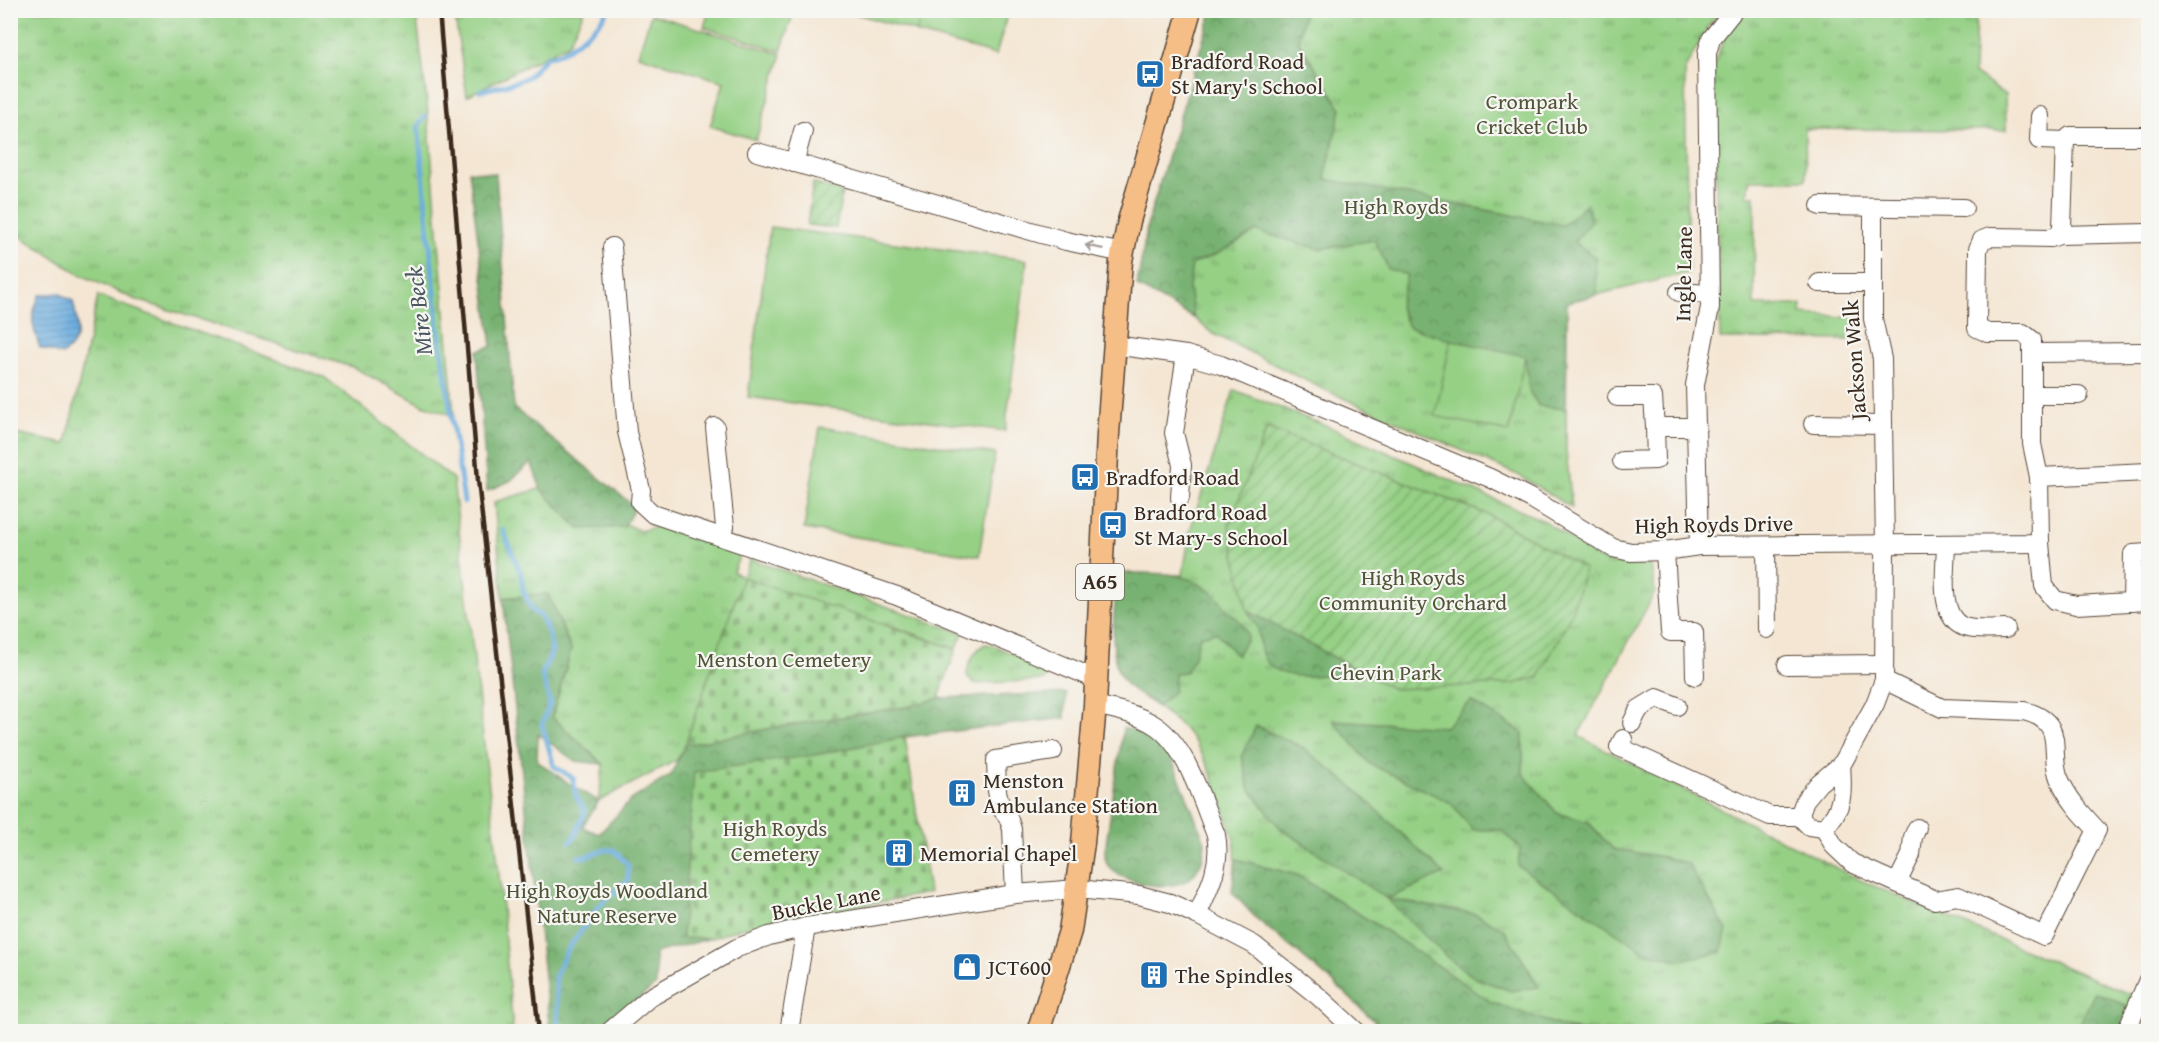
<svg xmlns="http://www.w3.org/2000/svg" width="2159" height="1042" font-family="'Gentium Book Plus',serif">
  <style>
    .grass { fill: url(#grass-tufts); stroke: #687d52; stroke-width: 1.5 }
    .forest { fill: url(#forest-crowns); stroke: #5a6e48; stroke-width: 1.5 }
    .cemetery { fill: url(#cemetery-stones); stroke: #687d52; stroke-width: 1.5 }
    .garden { fill: url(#garden-furrows); stroke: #687d52; stroke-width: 1.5 }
    .pitch { fill: #95d085; stroke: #687d52; stroke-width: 1.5 }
    .water { fill: url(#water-rules); stroke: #526b7e; stroke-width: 1.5 }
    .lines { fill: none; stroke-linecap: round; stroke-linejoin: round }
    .stream { stroke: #6aacde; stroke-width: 5 }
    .minor-casing { stroke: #574639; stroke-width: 20 }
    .major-casing { stroke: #574639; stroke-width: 25 }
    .minor { stroke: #fff; stroke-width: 18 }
    .major { stroke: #f6be87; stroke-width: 22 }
    .rail { stroke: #3b2a1e; stroke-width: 4.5 }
    .oneway { stroke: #a79f9a }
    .labels { text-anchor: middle; stroke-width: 4.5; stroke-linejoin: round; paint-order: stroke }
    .shield { fill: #f6f6f2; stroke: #73675e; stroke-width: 1.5 }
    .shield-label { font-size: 21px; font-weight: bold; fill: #3b2a1e }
    .poi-label { font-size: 22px; fill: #3b2a1e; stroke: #f6f6f2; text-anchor: start }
    .park-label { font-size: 22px; fill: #525438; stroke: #f6f6f2 }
    .street-label { font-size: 22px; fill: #3b2a1e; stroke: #f6f6f2 }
    .water-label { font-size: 24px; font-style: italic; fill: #4b5861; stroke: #f6f6f2 }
  </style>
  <defs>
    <pattern id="grass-tufts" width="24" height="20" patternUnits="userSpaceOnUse" patternTransform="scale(1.5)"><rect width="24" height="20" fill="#95d085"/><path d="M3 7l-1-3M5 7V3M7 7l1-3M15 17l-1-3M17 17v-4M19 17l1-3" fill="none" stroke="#7ba96c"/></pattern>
    <pattern id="forest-crowns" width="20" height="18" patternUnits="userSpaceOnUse" patternTransform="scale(1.5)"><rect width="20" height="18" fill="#78b272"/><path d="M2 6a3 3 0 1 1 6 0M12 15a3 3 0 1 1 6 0" fill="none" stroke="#64915d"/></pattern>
    <pattern id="cemetery-stones" width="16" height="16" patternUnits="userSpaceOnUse" patternTransform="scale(1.5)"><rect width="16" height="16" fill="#95d085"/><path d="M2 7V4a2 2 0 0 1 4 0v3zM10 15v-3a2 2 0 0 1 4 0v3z" fill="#7ba96c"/></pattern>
    <pattern id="garden-furrows" width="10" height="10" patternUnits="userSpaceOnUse" patternTransform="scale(1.5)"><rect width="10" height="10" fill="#95d085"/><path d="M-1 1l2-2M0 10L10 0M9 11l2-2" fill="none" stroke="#7ba96c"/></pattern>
    <pattern id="water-rules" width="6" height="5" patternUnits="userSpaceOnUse" patternTransform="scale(1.5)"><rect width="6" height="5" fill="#6aacde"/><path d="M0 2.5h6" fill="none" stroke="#588cb3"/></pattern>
  </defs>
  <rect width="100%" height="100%" fill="#f6f6f2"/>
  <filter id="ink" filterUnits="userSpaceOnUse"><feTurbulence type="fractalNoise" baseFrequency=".0167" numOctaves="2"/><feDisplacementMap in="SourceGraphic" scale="12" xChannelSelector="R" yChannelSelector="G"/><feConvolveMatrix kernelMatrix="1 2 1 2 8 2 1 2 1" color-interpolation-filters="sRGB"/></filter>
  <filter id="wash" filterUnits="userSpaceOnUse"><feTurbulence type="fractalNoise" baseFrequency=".008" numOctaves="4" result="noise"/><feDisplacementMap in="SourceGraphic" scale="24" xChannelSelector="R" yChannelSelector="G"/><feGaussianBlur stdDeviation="1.35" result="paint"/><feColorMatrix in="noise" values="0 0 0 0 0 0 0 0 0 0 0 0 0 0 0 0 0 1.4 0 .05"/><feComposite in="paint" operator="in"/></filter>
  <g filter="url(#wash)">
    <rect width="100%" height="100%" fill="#f4e6d3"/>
    <g class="grass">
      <polygon points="10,11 416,11 427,104 454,416 423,405 355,368 134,299 79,274 11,230"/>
      <polygon points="454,11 454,10 584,11 568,44 467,96"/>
      <polygon points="846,11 1008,11 996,55"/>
      <polygon points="1212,11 1723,11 1710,23 1685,69 1688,273 1567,302 1566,451 1572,508 1520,476 1321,388 1212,333 1194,318 1137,286 1148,222"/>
      <path d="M1749,11H1976L1974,73L2005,95L2006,130L1805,129L1806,180H1749L1747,196H1755L1754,305H1802L1801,314L1858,318L1857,340L1720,339L1713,69C1721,41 1727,29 1749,11Z"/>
      <polygon points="98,296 324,377 453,479 498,864 513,1031 11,1031 11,433 66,444"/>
      <path d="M1234,390L1332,428L1544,521L1598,558L1612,563L1651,565L1655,592L1578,736L1860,880L2134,996L2119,1032L1385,1031L1335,984L1256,918L1232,892C1234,877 1237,862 1235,846C1234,836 1229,826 1226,816C1215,784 1204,745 1178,723C1163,709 1126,689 1119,673C1108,649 1117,600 1118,573L1183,575L1190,531Z"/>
      <polygon points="549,486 640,531 655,527 675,529 740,555 733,572 743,577 750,559 963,633 956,649 887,624 685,745 677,760 599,801 603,764 552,717 571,649 548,594 503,598 494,502"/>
      <path d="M985,644L992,645L1046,668L1048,675L1044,680L974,684L967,677C967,664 974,651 985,644Z"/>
    </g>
    <g class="forest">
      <polygon points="1305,10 1298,40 1341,109 1325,179 1563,225 1587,203 1591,222 1574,242 1595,257 1597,295 1567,302 1566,409 1539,406 1530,393 1525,356 1451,340 1408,327 1399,306 1407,275 1388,269 1375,240 1319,249 1256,231 1217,254 1192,264 1189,288 1194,318 1137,286 1148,222 1212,11"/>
      <polygon points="469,171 496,174 514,408 635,507 624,527 579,529 541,489 531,462 510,481 487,491 477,351 492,346"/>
      <path d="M1118,573C1155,574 1188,568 1216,597C1220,600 1222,605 1225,608C1239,622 1240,616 1248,637L1237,656L1216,632L1200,636L1194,657L1187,671L1175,674L1174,691L1159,706C1149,700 1136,694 1128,686C1104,662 1116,603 1118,573Z"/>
      <polygon points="548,594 571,650 552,717 603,764 575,761 538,734 537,761 580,791 599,801 582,827 599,834 631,800 671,775 685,745 772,728 910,706 939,698 1066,693 1065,718 905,737 815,755 682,938 712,938 655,953 656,985 597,1031 550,1031 503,598"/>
      <path d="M1247,610L1360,672C1334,672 1281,688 1264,658C1258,647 1261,637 1257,626C1255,621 1250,615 1247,610Z"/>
      <polygon points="1471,701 1523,733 1523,774 1557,813 1588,822 1613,849 1664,857 1688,864 1727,930 1721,952 1679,960 1645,952 1518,866 1520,848 1502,830 1473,830 1451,803 1370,764 1333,720 1445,727"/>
      <polygon points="1256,726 1302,747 1354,788 1444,874 1387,899 1475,914 1504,929 1539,987 1511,991 1475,978 1448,958 1386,898 1280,828 1249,788 1242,756"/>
      <path d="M1123,728C1145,732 1154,736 1169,752L1205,842C1204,857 1201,869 1189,879C1171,893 1120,884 1107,864C1105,861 1105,856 1105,851Z"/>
      <polygon points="1236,859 1297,875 1386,931 1491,1002 1570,1029 1590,1031 1385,1031 1335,984 1256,918 1232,892"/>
      <polygon points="2095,992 2130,1007 2119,1031 2076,1032"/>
      <polygon points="1780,1021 1803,1031 1742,1031 1745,1028"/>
    </g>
    <g class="cemetery">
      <polygon points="743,577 956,649 939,698 910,706 772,728 685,745"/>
      <polygon points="905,737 929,893 741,928 712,938 682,938 694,772 815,755"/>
    </g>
    <g class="garden">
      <polygon points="813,183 842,192 836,228 807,225"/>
      <polygon points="1267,428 1489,515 1585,569 1571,614 1539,677 1513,684 1393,689 1247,610 1229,525"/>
    </g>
    <g class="pitch">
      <polygon points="709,11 709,10 794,11 781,51 704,27"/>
      <polygon points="923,11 1008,11 996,55 916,33"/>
      <polygon points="651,14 782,54 756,140 710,126 724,82 638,55"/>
      <polygon points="770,227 1027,260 1005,431 748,397"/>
      <polygon points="1451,340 1525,356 1509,432 1435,416"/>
      <polygon points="820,427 995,454 979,556 804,529"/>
    </g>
    <path class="water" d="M59,293L73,301C78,323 83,341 62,355L40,348C32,326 29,317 40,295Z"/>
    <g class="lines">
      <g class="stream">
        <polyline points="480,91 516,82 529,76 545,58 563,52 587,34 599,23 608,10"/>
        <polyline points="425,117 418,126 438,325 464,502"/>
        <polyline points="503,530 521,574 523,590 532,610 542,618 549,635 552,651 542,675 550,703 542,725 554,766 573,778 576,797 585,811 575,836 570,842"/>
        <path d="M559,1032L555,976L566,952L598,907L628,880V865L614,850C595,848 595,858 578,857"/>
      </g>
    </g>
  </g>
  <g filter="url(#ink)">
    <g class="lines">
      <g class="minor-casing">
        <g id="minor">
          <polyline points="2040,116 2039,140 2065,141"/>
          <polyline points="757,152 1066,241 1123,253"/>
          <polyline points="794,163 803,131"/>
          <polyline points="1820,206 1964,208"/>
          <polyline points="2059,235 2148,233"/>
          <polyline points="612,247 627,432 641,490 640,502 653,514 897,596 1096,679"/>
          <polyline points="1819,283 1873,283"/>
          <polyline points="1679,292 1709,294"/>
          <polyline points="1114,345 1186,355 1221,365 1490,478 1532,499 1613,548 1631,552 1665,551 1699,546 2040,543 2039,477 2148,472"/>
          <polyline points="2032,353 2148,352"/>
          <polyline points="2032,395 2079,395"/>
          <polyline points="1617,397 1653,397 1655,427"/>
          <polyline points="1813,424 1883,425"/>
          <polyline points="715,427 725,527 722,536"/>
          <polyline points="1622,461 1656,460 1655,427 1697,427"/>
          <polyline points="2039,477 2032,444 2032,340 2023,333 1988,333 1977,328 1978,249 1982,240 1990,237 2051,238 2059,235 2062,227 2065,141 2070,136 2148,136"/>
          <polyline points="1180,498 1182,465 1174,433 1186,355"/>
          <polyline points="2040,543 2044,586 2055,600 2076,605 2148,601"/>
          <path d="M1946,544C1946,567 1937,617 1964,627C1976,631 1993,629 2006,629"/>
          <polyline points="1699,546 1695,385 1710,307 1707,53 1711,39 1734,10"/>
          <polyline points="1766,546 1767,629"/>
          <polyline points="1665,551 1670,632 1694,632 1695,676"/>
          <polyline points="2132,602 2133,554 2148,553"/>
          <polyline points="1787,665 1884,664"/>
          <path d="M1095,705C1116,710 1138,714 1156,726C1187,747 1202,801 1216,835C1222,864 1209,889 1197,915"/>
          <polyline points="1632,723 1639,709 1657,698 1677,706"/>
          <polyline points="1623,739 1619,747 1770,816 1799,816"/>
          <path d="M1841,764C1843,791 1844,809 1824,828L1809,826L1799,816L1805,800L1819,783L1842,764L1875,704L1884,680L1885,546L1882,359L1873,319V207"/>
          <path d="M1824,828L1834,846L1852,863L1935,900L1958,896L2044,936L2097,830C2082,814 2068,799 2059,778C2048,751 2068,722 2024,711L1942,708L1884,680"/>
          <polyline points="1897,883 1911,855 1913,837 1917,828"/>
          <polyline points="1015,894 1012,829 1008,817 1001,808 997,791 996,760 1053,751"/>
          <polyline points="609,1032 649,998 737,948 769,936 806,927 1015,894 1077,889 1139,895 1170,903 1197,915 1254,945 1318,996 1357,1032"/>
          <polyline points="789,1032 806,927"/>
          <polyline points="2126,1032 2148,980"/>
        </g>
      </g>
      <g class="major-casing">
        <polyline id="major" points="1038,1032 1070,931 1083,843 1095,705 1108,434 1121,261 1129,221 1190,10"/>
      </g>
      <use href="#minor" class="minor"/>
      <use href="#major" class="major"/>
      <polyline class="rail" points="439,10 478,480 539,1032"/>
    </g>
    <defs><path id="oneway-shaft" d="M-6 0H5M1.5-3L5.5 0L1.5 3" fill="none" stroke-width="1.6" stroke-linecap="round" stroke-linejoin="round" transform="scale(1.5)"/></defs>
    <use class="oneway" href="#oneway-shaft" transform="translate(1094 247) rotate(-168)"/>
  </g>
  <defs>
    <g id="bus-square" transform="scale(1.5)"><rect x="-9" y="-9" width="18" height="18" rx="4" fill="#1f6fb2" stroke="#f6f6f2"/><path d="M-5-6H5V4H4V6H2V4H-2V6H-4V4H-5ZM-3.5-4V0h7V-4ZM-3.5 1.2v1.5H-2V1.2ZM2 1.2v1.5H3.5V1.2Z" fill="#fff"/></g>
    <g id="building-square" transform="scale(1.5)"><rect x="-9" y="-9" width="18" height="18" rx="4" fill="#1f6fb2" stroke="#f6f6f2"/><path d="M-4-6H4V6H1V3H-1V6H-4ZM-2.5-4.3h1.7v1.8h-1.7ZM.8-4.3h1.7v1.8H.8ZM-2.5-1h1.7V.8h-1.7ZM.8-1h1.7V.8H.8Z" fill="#fff"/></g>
    <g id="shop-square" transform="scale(1.5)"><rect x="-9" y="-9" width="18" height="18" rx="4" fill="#1f6fb2" stroke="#f6f6f2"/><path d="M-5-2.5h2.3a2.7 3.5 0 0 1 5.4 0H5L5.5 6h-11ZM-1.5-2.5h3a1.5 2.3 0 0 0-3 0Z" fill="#fff"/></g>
  </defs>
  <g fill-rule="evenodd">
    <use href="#bus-square" x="1150" y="74"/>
    <use href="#bus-square" x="1085" y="477"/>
    <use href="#bus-square" x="1113" y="525"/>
    <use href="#building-square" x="962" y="793"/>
    <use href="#building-square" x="899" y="853"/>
    <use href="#shop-square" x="967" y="967"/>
    <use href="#building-square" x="1154" y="975"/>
  </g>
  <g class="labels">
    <rect class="shield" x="1076" y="564" width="48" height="36" rx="4.5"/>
    <g class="shield-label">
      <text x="1100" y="589">A65</text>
    </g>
    <g class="poi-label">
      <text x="1171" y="69">Bradford Road<tspan x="1171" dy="25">St Mary's School</tspan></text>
      <text x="1106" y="485">Bradford Road</text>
      <text x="1134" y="520">Bradford Road<tspan x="1134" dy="25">St Mary-s School</tspan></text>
      <text x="983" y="788">Menston<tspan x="983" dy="25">Ambulance Station</tspan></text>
      <text x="920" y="861">Memorial Chapel</text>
      <text x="988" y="975">JCT600</text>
      <text x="1175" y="983">The Spindles</text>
    </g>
    <g class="park-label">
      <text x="1532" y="109">Crompark<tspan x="1532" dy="25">Cricket Club</tspan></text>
      <text x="1396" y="214">High Royds</text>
      <text x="1413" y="585">High Royds<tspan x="1413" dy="25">Community Orchard</tspan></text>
      <text x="784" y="667">Menston Cemetery</text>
      <text x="1386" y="680">Chevin Park</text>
      <text x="775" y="836">High Royds<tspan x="775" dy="25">Cemetery</tspan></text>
      <text x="607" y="898">High Royds Woodland<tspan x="607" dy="25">Nature Reserve</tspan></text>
    </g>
    <g class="street-label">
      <text transform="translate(1683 274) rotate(-89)" y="8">Ingle Lane</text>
      <text transform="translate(1854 360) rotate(-94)" y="8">Jackson Walk</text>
      <text transform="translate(1714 524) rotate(-1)" y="8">High Royds Drive</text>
      <text transform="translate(826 902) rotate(-11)" y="8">Buckle Lane</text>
    </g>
    <g class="water-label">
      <text transform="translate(419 311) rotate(-97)" y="8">Mire Beck</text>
    </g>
  </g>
  <rect width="2159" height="1042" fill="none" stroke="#f6f6f2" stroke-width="36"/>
</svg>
